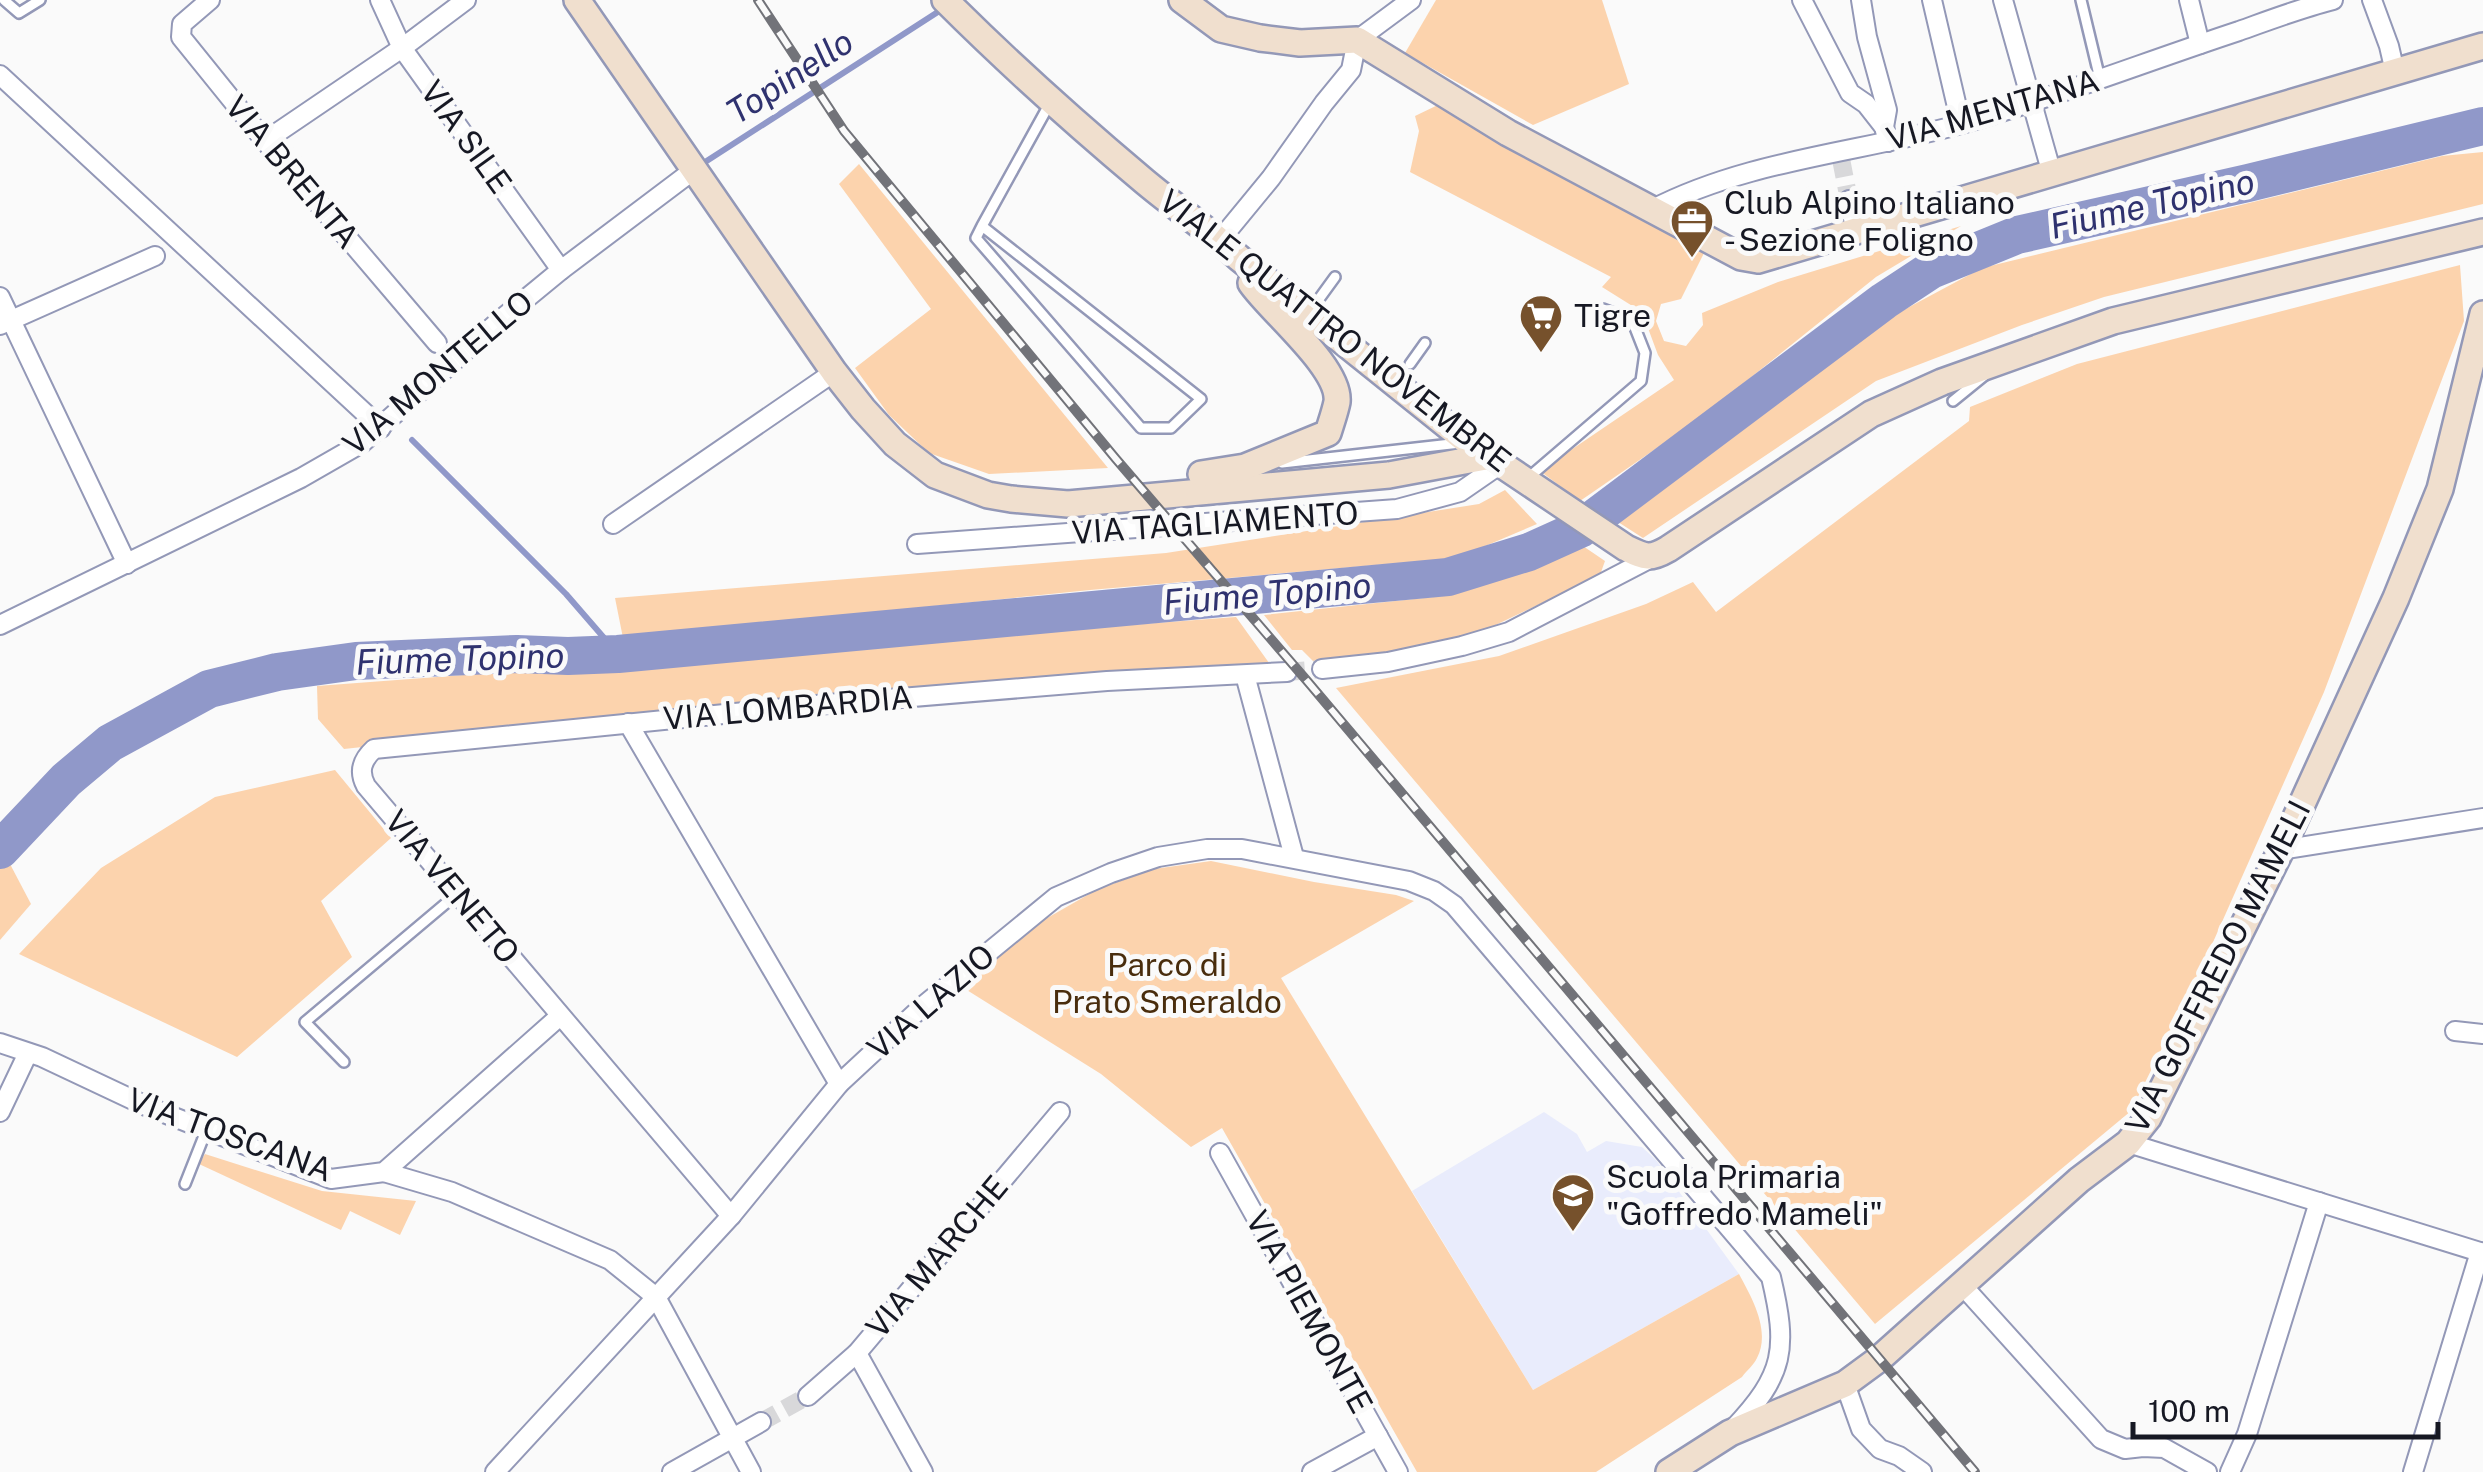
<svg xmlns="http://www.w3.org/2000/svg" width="2483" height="1472" font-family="'Public Sans',sans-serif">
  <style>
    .built { fill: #e9ecfc }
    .green { fill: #fcd3ad }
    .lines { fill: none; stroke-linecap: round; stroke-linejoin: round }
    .stream { stroke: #9098c9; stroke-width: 6 }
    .river { stroke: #9098c9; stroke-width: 38 }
    .street-tunnel { stroke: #d8d8da; stroke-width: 18; stroke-dasharray: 18 9; stroke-linecap: butt }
    .lane-casing { stroke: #9398b7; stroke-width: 14 }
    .street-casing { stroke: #9398b7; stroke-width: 22 }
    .secondary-casing { stroke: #9398b7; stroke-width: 30 }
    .lane { stroke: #fff; stroke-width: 9 }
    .street { stroke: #fff; stroke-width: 18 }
    .secondary { stroke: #f0dfce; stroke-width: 25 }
    .rail-casing { stroke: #727379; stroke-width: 10 }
    .rail { stroke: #fafafa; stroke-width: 6; stroke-dasharray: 19; stroke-linecap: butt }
    .labels { text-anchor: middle; stroke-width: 10; stroke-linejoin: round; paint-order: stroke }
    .street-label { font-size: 32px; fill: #161823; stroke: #fafafa }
    .poi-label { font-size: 32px; fill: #161823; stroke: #fafafa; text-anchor: start }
    .park-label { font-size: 32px; fill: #492d0d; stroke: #fafafa }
    .water-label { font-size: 35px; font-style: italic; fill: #2f326f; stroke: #fafafa }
  </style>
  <rect width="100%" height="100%" fill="#fafafa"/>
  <polygon class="built" points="1544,1112 1577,1134 1587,1152 1606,1141 1642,1147 1656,1160 1739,1274 1533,1390 1412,1191"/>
  <g class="green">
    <polygon points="1436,0 1602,0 1629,84 1533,125 1405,53"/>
    <polygon points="1444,102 1708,245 1681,299 1661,304 1656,321 1664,341 1686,346 1703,325 1702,313 1778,282 1961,226 1876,277 1699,419 1580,501 1540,471 1674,380 1658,355 1642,312 1602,287 1611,277 1410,172 1419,131 1415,116"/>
    <polygon points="2483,152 2483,204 2104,297 2022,325 1876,381 1643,538 1618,522 1885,320 1982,268 2442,156"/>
    <polygon points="859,164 1108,468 989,474 929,453 889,415 855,368 931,309 839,184"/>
    <polygon points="2460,265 2464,321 2324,692 2202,967 2131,1111 1875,1324 1336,688 1499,656 1646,604 1693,582 1716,612 1969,421 1970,407 2077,364"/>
    <polygon points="1505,490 1537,524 1457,558 1090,590 623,638 615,598 1166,553 1479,504"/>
    <polygon points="1580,544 1605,561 1600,575 1483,631 1377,657 1313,661 1302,650 1292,650 1264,615 1452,595 1545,561"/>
    <polygon points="1236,617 1272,667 761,704 344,749 318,719 317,686 515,671 745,660 968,637"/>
    <polygon points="335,770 391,838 321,901 352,957 237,1057 19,954 101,868 215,797"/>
    <polygon points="0,845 31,904 0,940"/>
    <path d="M1211,861L1314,882L1396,895L1414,901L1281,978L1533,1390L1739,1274C1752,1298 1771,1331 1757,1358C1754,1365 1746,1371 1742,1377L1596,1472H1417L1222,1128L1191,1147L1101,1074L962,987L1007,948L1042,921L1098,889L1154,869Z"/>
    <polygon points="205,1154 322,1191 416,1201 400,1235 350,1211 341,1230 199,1164"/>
  </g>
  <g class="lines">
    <g class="stream">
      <polyline points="702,164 944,8"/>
      <polyline points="412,440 566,594 618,654"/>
    </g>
    <polyline class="river" points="0,850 66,780 110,743 209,689 277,672 356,661 517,654 568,656 618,654 1448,577 1529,552 1580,529 1884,301 1931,270 2017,235 2248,183 2483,126"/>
    <g class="street-tunnel">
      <polyline points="1841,159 1849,200"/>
      <polyline points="1287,672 1322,669"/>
      <polyline points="761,1422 808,1396"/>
    </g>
    <g class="lane-casing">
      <g id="lane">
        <polyline points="4,0 19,13 40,0"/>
        <polyline points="2081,0 2100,79"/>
        <polyline points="982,226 976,238 1141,428 1171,428 1201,399 982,226 1050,103"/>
        <polyline points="1319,299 1335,277"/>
        <polyline points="1410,364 1425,343"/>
        <polyline points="1953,401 1985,375"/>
        <polyline points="1282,463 1460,443"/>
        <polyline points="1528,478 1641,381 1645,353 1632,320 1603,309"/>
        <polyline points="344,1062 305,1022 457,894"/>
        <polyline points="185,1184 206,1131"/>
      </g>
    </g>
    <g class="street-casing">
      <g id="street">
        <polyline points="210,0 182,24 181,37 265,141 437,343"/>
        <polyline points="380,0 402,48 561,270"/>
        <polyline points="1802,0 1850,93 1866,104 1884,127 1888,142"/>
        <polyline points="1861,0 1867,37 1887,110 1884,127"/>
        <polyline points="1932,0 1961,124"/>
        <polyline points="2003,0 2052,174"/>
        <polyline points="2189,0 2200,44"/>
        <polyline points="2372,0 2389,46 2395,72"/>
        <polyline points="0,75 381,428"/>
        <polyline points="265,141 402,48 466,0"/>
        <polyline points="1849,200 1856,232"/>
        <path d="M1651,210C1749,159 1860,153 1965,123C2058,96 2148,61 2239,31C2270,20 2301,8 2333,0"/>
        <polyline points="1220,240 1271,178 1324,103 1351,70 1357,40 1411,0"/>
        <polyline points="0,297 127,564"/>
        <polyline points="0,325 155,256"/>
        <polyline points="613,524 834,372"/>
        <polyline points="917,544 1397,509 1460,492 1502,463"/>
        <polyline points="0,625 301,478 362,443 499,321 561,270 695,169"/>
        <polyline points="1322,669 1388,662 1462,646 1509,632 1653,557"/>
        <polyline points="1245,675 1294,857"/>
        <polyline points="628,723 839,1084"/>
        <polyline points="2281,850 2483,818"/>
        <polyline points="2455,1031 2483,1034"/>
        <polyline points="0,1043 42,1057 146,1106 331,1179 384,1172 560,1016"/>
        <polyline points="0,1112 28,1053"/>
        <polyline points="2128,1143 2483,1253"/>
        <polyline points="1220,1153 1398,1472"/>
        <polyline points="384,1172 452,1192 610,1260 656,1297 751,1472"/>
        <path d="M731,1216L366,786C358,771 362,760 374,749L804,706L1107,681L1287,672"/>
        <polyline points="1962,1285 2101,1439 2125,1449 2143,1447 2164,1448 2207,1472"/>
        <polyline points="857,1353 923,1472"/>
        <polyline points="1845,1384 1861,1429 1880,1449 1899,1456 1922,1472"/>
        <polyline points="808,1396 857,1353 1060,1112"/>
        <path d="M495,1472L731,1216L839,1084L923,1006L1056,897L1111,873L1158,857L1207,849H1242L1409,881L1434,891L1454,905L1771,1277C1788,1349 1785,1374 1733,1429"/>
        <polyline points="672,1472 761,1422"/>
        <polyline points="1312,1472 1378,1436"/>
        <polyline points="2230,1472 2247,1434 2319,1202"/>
        <polyline points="2413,1472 2480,1252"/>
      </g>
    </g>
    <g class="secondary-casing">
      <g id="secondary">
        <polyline points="577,0 834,372 863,409 895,444 935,475 988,495 1011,499 1068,504 1389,475 1491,456"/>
        <path d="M945,0C1008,63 1075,123 1144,181C1175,207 1209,230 1239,258L1468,442L1626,548C1645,557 1649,560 1668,549L1871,414L1942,382L2113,321L2483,232"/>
        <polyline points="1182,0 1221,29 1260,38 1300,43 1357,40 1508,133 1741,257 1758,260 2483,46"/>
        <path d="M1201,474L1245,467L1328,433C1331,423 1335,412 1337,402C1341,368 1270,311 1251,283"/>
        <polyline points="1669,1472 1730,1433 1845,1384 1879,1359 2079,1180 2128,1143 2148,1118 2281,850 2396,598 2440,489 2483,314"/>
      </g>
    </g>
    <use href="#lane" class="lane"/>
    <use href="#street" class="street"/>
    <use href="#secondary" class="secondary"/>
    <g class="rail-casing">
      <polyline id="rail" points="758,0 844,131 1116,459 1308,682 1975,1472"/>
    </g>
    <use href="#rail" class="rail"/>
  </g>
  <defs>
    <g id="office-pin" transform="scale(2.25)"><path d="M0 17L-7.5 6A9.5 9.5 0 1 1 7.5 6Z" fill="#76512c" stroke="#fafafa"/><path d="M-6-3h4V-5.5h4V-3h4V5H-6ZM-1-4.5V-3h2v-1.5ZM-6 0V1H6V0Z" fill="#fff"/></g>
    <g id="supermarket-pin" transform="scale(2.25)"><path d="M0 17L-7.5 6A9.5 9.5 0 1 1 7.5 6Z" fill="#76512c" stroke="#fafafa"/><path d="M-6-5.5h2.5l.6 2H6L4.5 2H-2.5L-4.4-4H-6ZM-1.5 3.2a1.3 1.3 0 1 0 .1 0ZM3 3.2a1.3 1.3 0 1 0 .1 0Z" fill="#fff"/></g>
    <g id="school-pin" transform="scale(2.25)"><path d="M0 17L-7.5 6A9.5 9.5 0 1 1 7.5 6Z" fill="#76512c" stroke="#fafafa"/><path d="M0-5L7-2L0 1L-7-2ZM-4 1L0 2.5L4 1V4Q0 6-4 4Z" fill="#fff"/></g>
  </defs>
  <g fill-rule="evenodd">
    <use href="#office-pin" x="1692" y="221"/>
    <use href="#supermarket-pin" x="1541" y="316"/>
    <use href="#school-pin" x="1573" y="1195"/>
  </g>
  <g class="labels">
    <g class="street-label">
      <text transform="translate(1993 110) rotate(-16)" y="11">VIA MENTANA</text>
      <text transform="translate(466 137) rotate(54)" y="11">VIA SILE</text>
      <text transform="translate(292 172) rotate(50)" y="11">VIA BRENTA</text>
      <text transform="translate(1335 331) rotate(38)" y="11">VIALE QUATTRO NOVEMBRE</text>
      <text transform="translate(438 373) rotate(-40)" y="11">VIA MONTELLO</text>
      <text transform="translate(1215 523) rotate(-4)" y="11">VIA TAGLIAMENTO</text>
      <text transform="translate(788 708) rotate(-5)" y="11">VIA LOMBARDIA</text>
      <text transform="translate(452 887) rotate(50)" y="11">VIA VENETO</text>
      <text transform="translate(2218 967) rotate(-63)" y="11">VIA GOFFREDO MAMELI</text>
      <text transform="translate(931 1002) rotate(-41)" y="11">VIA LAZIO</text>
      <text transform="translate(230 1135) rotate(20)" y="11">VIA TOSCANA</text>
      <text transform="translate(937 1257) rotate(-50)" y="11">VIA MARCHE</text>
      <text transform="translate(1309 1312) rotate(61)" y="11">VIA PIEMONTE</text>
    </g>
    <g class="poi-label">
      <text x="1724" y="214">Club Alpino Italiano<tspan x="1724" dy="37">- Sezione Foligno</tspan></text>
      <text x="1574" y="327">Tigre</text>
      <text x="1606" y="1188">Scuola Primaria<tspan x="1606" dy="37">"Goffredo Mameli"</tspan></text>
    </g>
    <g class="park-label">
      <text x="1167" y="976">Parco di<tspan x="1167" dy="37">Prato Smeraldo</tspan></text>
    </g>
    <g class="water-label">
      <text transform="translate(790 77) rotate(-33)" y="12">Topinello</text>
      <text transform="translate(2152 204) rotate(-13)" y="12">Fiume Topino</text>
      <text transform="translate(1267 594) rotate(-5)" y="12">Fiume Topino</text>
      <text transform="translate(460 659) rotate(-2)" y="12">Fiume Topino</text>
    </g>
  </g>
  <path d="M2133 1422v15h305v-15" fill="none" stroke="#161823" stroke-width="5"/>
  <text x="2148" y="1422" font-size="30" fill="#161823" stroke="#fafafa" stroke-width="8" paint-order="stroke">100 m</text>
</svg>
